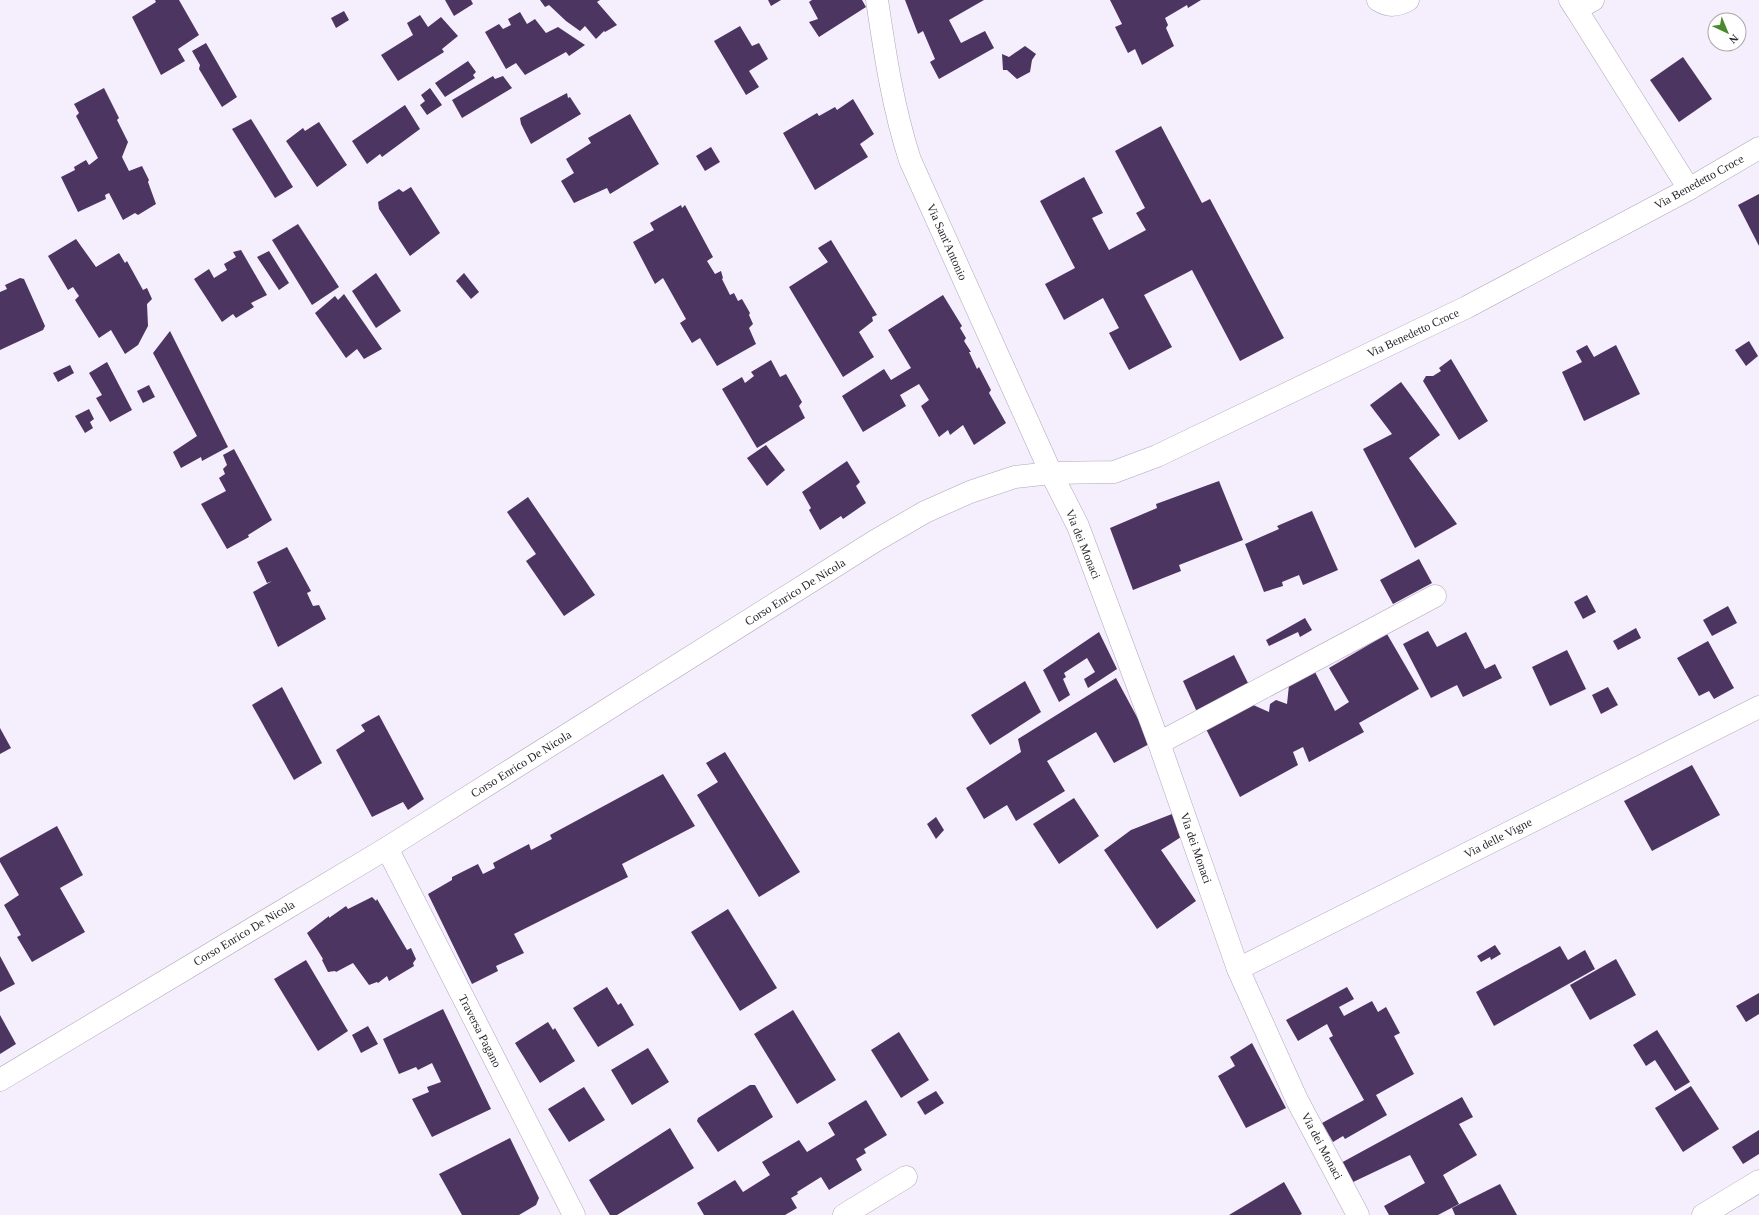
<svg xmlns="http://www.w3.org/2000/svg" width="1759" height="1215" font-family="Georgia,serif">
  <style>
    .building { fill: #4c3561 }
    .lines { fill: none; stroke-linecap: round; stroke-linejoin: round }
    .street-casing { stroke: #b0a7b8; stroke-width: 23 }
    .street { stroke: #fff; stroke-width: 22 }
    .labels { text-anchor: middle; stroke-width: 4; stroke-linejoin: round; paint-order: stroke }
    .street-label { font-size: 12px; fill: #2a272d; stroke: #fefffe }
  </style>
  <rect width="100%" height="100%" fill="#f5eefd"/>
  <g class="building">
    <polygon points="155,0 179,0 199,35 178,49 185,61 161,75 132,17 156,2"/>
    <polygon points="445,0 471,0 473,4 454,16"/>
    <polygon points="540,0 600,0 597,2 617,25 605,32 604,31 596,39 585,26 580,31 566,21 549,5 545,7"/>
    <polygon points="768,0 781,0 771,6"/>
    <polygon points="812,0 862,0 866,7 819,37 809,22 818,19 809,2"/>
    <polygon points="905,0 984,0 949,20 961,43 985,31 994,48 939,79 930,62 935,59 923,31 918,34"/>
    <polygon points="1110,0 1201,0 1188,8 1187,5 1165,18 1168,25 1166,28 1174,46 1142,65 1135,49 1128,53 1115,27 1122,24"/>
    <polygon points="344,11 349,20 336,28 331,18"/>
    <polygon points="520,12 527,24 535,19 546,33 558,27 585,45 569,56 566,52 525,75 516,63 506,69 485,32 499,24 503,29 511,25 508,19"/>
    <polygon points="420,15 428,27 441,17 458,36 442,49 444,52 398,81 381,55 413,35 407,23"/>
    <polygon points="740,26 752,46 759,43 768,59 749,71 759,87 746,95 714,41"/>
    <polygon points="206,43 237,97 222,107 199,69 200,65 192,51"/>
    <polygon points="1025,46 1036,54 1032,60 1030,72 1017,79 1007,70 1003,70 1002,54 1009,57"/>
    <polygon points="1683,57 1712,99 1679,122 1650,80"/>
    <polygon points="468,61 476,72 473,75 475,78 445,97 435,83"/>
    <polygon points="493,76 495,79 503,76 512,88 462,118 452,100"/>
    <polygon points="104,88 119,118 117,120 128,142 122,157 129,171 142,166 149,180 148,182 156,204 138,215 135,213 123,220 109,193 105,195 106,199 78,212 61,177 75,170 74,167 86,160 89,165 98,158 76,116 79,113 74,104"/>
    <polygon points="430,88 442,105 427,115 420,105 425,101 421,95"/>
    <polygon points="567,93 568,98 570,97 581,114 531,144 521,124 520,118"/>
    <polygon points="853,99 874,134 860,144 868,157 815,190 783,133 817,113 819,116 835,107 837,110"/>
    <polygon points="405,105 420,129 382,157 380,154 367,164 352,141"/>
    <polygon points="630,114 659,164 610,194 607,188 574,203 561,181 574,173 566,159 591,143 588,138"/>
    <polygon points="251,119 293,187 275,198 232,129"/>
    <polygon points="319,122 347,165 317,187 286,141 303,128 305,131"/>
    <polygon points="1161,126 1202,203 1210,199 1284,338 1240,361 1192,270 1144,295 1172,347 1129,370 1109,333 1119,328 1103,298 1064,320 1045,284 1075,268 1040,201 1084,177 1103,213 1092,218 1109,250 1146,230 1136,213 1145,208 1115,151"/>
    <polygon points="711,147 720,162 705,171 696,156"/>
    <polygon points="411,187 440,233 410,256 379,209 378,202 399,189 403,192"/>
    <polygon points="1759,194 1759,246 1738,205"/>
    <polygon points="681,205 682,208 685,205 713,257 707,261 715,274 721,271 723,278 722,279 730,295 734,293 738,301 742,299 750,313 749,315 753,324 749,328 756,344 717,366 700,338 692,343 680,323 686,319 663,278 655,284 633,242 654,230 650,223"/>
    <polygon points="298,224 339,287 312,305 272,240"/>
    <polygon points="76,239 96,267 119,253 125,263 127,261 143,290 147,288 152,299 147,304 148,326 138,345 125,354 111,330 99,338 75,300 79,296 73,287 68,290 48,256"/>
    <polygon points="831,240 877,315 872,317 873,321 859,332 874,357 843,377 789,287 828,262 818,248"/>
    <polygon points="241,250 267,295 251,303 254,307 236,318 233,314 222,322 194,279 209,269 214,278 227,270 224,264 236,257 233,252"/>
    <polygon points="269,251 289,283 279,290 257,257"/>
    <polygon points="376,273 401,311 376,328 352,291"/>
    <polygon points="464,273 479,292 471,299 456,281"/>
    <polygon points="20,278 24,279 45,326 43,330 0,350 0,292 7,289 5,285"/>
    <polygon points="344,294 382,349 364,359 357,349 346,358 315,313 335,296 338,300"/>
    <polygon points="943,295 962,326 960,328 966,338 964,341 971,352 969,352 977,369 979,367 991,390 989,393 1006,423 974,445 963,425 950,435 948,430 939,437 921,406 929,400 919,384 900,395 906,406 863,432 842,396 884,369 891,380 911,368 888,330"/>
    <polygon points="170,331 228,447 202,461 201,457 181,468 173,452 197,436 153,353"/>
    <polygon points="1749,341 1758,356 1746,366 1735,350"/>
    <polygon points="1587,345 1594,357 1616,345 1640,394 1584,421 1562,372 1582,362 1576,351"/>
    <polygon points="1451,359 1488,421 1459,440 1423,381 1426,376 1433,376 1441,371 1439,368"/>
    <polygon points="771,360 780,377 786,374 802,402 799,406 805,418 757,448 722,389 742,377 745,383 754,376 751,372"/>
    <polygon points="107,362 132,410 110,422 96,398 102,395 89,373"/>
    <polygon points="70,365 74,373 58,382 53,373"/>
    <polygon points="1401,382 1440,435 1409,458 1457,524 1415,548 1363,449 1392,434 1370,405"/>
    <polygon points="149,385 155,397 143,403 137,391"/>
    <polygon points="89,409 94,419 90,422 93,428 85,433 75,416"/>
    <polygon points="766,445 785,470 767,486 747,458"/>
    <polygon points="234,449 272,520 248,535 249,537 227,549 201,504 226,491 219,478 225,474 223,469 227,465 223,455"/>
    <polygon points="847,461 860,482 856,486 866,503 843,519 841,516 820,530 809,510 811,508 802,492"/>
    <polygon points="1219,481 1243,540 1179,565 1181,571 1133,590 1110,528 1157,508 1156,504"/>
    <polygon points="528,497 595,595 564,616 526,561 536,554 507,512"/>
    <polygon points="1312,511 1338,570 1303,585 1299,575 1282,582 1283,586 1264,592 1245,544 1279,529 1277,526"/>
    <polygon points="287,547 311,591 307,593 313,606 319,605 326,619 278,647 253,592 272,581 267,583 257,562"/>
    <polygon points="1419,559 1432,583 1393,604 1380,580"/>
    <polygon points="1587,595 1596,612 1583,619 1574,602"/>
    <polygon points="1728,606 1737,623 1712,636 1703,620"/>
    <polygon points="1305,618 1312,630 1300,637 1298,632 1269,646 1266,640"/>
    <polygon points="1636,628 1641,638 1618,650 1613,641"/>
    <polygon points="1428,631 1437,647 1466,632 1485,669 1495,664 1502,678 1463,697 1457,685 1431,698 1403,644"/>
    <polygon points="1099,632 1117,669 1088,688 1084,679 1095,672 1087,658 1064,673 1066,677 1063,679 1070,695 1059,702 1043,670"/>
    <polygon points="1387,634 1419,689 1359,723 1364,732 1309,762 1303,747 1293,752 1298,765 1240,797 1206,729 1251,704 1269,712 1270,704 1276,700 1287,704 1289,685 1315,672 1335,711 1349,702 1329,668"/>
    <polygon points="1708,641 1734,688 1714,699 1709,691 1699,696 1677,658"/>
    <polygon points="1567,650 1586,689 1550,706 1532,667"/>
    <polygon points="1234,655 1249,685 1197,712 1183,681"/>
    <polygon points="1116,678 1151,743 1114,763 1096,732 1047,761 1065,791 1016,821 1007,805 984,819 966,788 1021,752 1018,739"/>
    <polygon points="1025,681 1041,712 990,745 971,715"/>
    <polygon points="282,687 322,763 294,780 252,705"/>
    <polygon points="1608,687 1618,705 1601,714 1592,695"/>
    <polygon points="379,715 424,799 408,810 403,802 372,817 336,750 365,731 361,725"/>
    <polygon points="0,728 11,748 0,754"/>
    <polygon points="725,752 800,872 759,897 697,795 718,782 706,763"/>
    <polygon points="1692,765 1720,815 1652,851 1624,801"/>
    <polygon points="663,774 695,826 622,864 628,877 514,934 524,953 496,966 498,971 472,984 428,894 452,880 452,877 478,864 483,874 495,868 493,863 529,844 531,850 552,839 550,835"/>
    <polygon points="1074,798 1099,836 1059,864 1033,824"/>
    <polygon points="1172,814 1181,837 1161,850 1196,901 1157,929 1104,850 1131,830"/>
    <polygon points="936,817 944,830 936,839 927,824"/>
    <polygon points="57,826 83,875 60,888 85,932 32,962 17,937 21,935 4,905 19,895 0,862 0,858"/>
    <polygon points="372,897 376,901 377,899 407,950 411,948 416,959 413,963 414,966 389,981 387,976 378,983 377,982 369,985 353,963 336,972 335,971 328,972 322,960 323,959 307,933 329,916 329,918 346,906 348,909"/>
    <polygon points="728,909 777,988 740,1011 691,932"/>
    <polygon points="1495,945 1501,954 1491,960 1490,957 1481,962 1477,956"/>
    <polygon points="1560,946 1568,960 1585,950 1595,969 1494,1026 1476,992"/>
    <polygon points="0,956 15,984 0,992"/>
    <polygon points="1616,959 1636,995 1590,1020 1570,985"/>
    <polygon points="306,960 348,1031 318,1051 274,979"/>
    <polygon points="607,987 618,1005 621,1003 634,1025 598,1047 573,1008"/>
    <polygon points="1347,987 1354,999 1339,1007 1344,1016 1372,1001 1378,1012 1386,1007 1400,1033 1394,1036 1414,1074 1376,1095 1387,1115 1345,1139 1343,1136 1333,1142 1322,1123 1364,1100 1329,1038 1333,1036 1327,1024 1298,1041 1286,1020"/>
    <polygon points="1759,993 1759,1014 1746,1022 1736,1006"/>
    <polygon points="443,1009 491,1109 432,1137 412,1099 429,1092 427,1087 441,1082 432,1063 418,1070 416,1067 399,1074 383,1039"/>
    <polygon points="793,1010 836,1080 797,1104 754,1034"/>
    <polygon points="0,1015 16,1044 0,1054"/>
    <polygon points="548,1022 553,1030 555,1028 575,1061 540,1083 515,1043"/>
    <polygon points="368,1026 378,1044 361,1053 352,1035"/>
    <polygon points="1657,1030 1690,1082 1675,1091 1655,1060 1646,1066 1633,1045"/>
    <polygon points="899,1032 929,1080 901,1098 871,1050"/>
    <polygon points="1252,1043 1286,1108 1246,1128 1218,1076 1235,1066 1230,1057"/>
    <polygon points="648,1048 669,1082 632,1105 611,1070"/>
    <polygon points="750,1085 755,1085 773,1117 718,1152 697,1121 698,1118"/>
    <polygon points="1691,1086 1719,1129 1683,1152 1655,1108"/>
    <polygon points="584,1087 605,1120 569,1142 548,1109"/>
    <polygon points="936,1091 944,1103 925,1115 917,1102"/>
    <polygon points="1462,1097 1473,1117 1459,1124 1477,1155 1443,1175 1459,1204 1438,1215 1389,1215 1384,1206 1425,1183 1410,1155 1349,1184 1339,1164"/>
    <polygon points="866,1100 887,1135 864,1149 866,1153 856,1159 862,1170 829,1190 821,1177 797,1192 798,1194 791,1198 797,1208 785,1215 704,1215 697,1203 735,1180 743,1192 770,1175 762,1162 799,1140 807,1152 835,1135 828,1123"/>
    <polygon points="670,1128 694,1168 617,1215 610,1215 589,1180"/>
    <polygon points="1759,1130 1759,1154 1743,1164 1732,1147"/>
    <polygon points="510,1138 539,1198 536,1205 519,1215 462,1215 439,1174"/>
    <polygon points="1284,1182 1302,1214 1300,1215 1229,1215"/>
    <polygon points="1500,1184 1517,1215 1455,1215 1452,1208"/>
  </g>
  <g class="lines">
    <g class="street-casing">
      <g id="street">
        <path d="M877,0C885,54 893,108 910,160L1051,473L1078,526L1159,743L1238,969L1297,1100L1358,1215"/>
        <path d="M1378,0C1389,7 1397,6 1408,0"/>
        <polyline points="1570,0 1576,9 1593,0"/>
        <polyline points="1576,9 1689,189"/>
        <polyline points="1159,743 1435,596"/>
        <polyline points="387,848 574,1215"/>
        <polyline points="1238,969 1759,707"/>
        <polyline points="0,1080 387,848 875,541 925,512 970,492 1015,477 1051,473 1114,472 1157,456 1467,307 1689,189 1759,148"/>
        <polyline points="844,1215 906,1177"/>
        <polyline points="1703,1215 1759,1181"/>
      </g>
    </g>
    <use href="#street" class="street"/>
  </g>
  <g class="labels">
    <g class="street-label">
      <text transform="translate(1699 182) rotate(-29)" y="4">Via Benedetto Croce</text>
      <text transform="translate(947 242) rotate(66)" y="4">Via Sant'Antonio</text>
      <text transform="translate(1413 333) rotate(-25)" y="4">Via Benedetto Croce</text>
      <text transform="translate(1083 544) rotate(68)" y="4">Via dei Monaci</text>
      <text transform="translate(795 592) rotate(-32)" y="4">Corso Enrico De Nicola</text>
      <text transform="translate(521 764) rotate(-32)" y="4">Corso Enrico De Nicola</text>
      <text transform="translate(1498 838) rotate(-27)" y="4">Via delle Vigne</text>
      <text transform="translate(1196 848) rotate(71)" y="4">Via dei Monaci</text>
      <text transform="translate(244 933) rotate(-31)" y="4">Corso Enrico De Nicola</text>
      <text transform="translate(480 1031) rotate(63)" y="4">Traversa Pagano</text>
      <text transform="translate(1322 1146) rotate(62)" y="4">Via dei Monaci</text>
    </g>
  </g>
  <g transform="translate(1727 32) rotate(136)"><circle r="19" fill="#fefffe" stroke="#a9a9aa"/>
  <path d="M0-3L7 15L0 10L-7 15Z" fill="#488a2c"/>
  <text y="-6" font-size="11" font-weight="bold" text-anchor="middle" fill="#2a272d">N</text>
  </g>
</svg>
